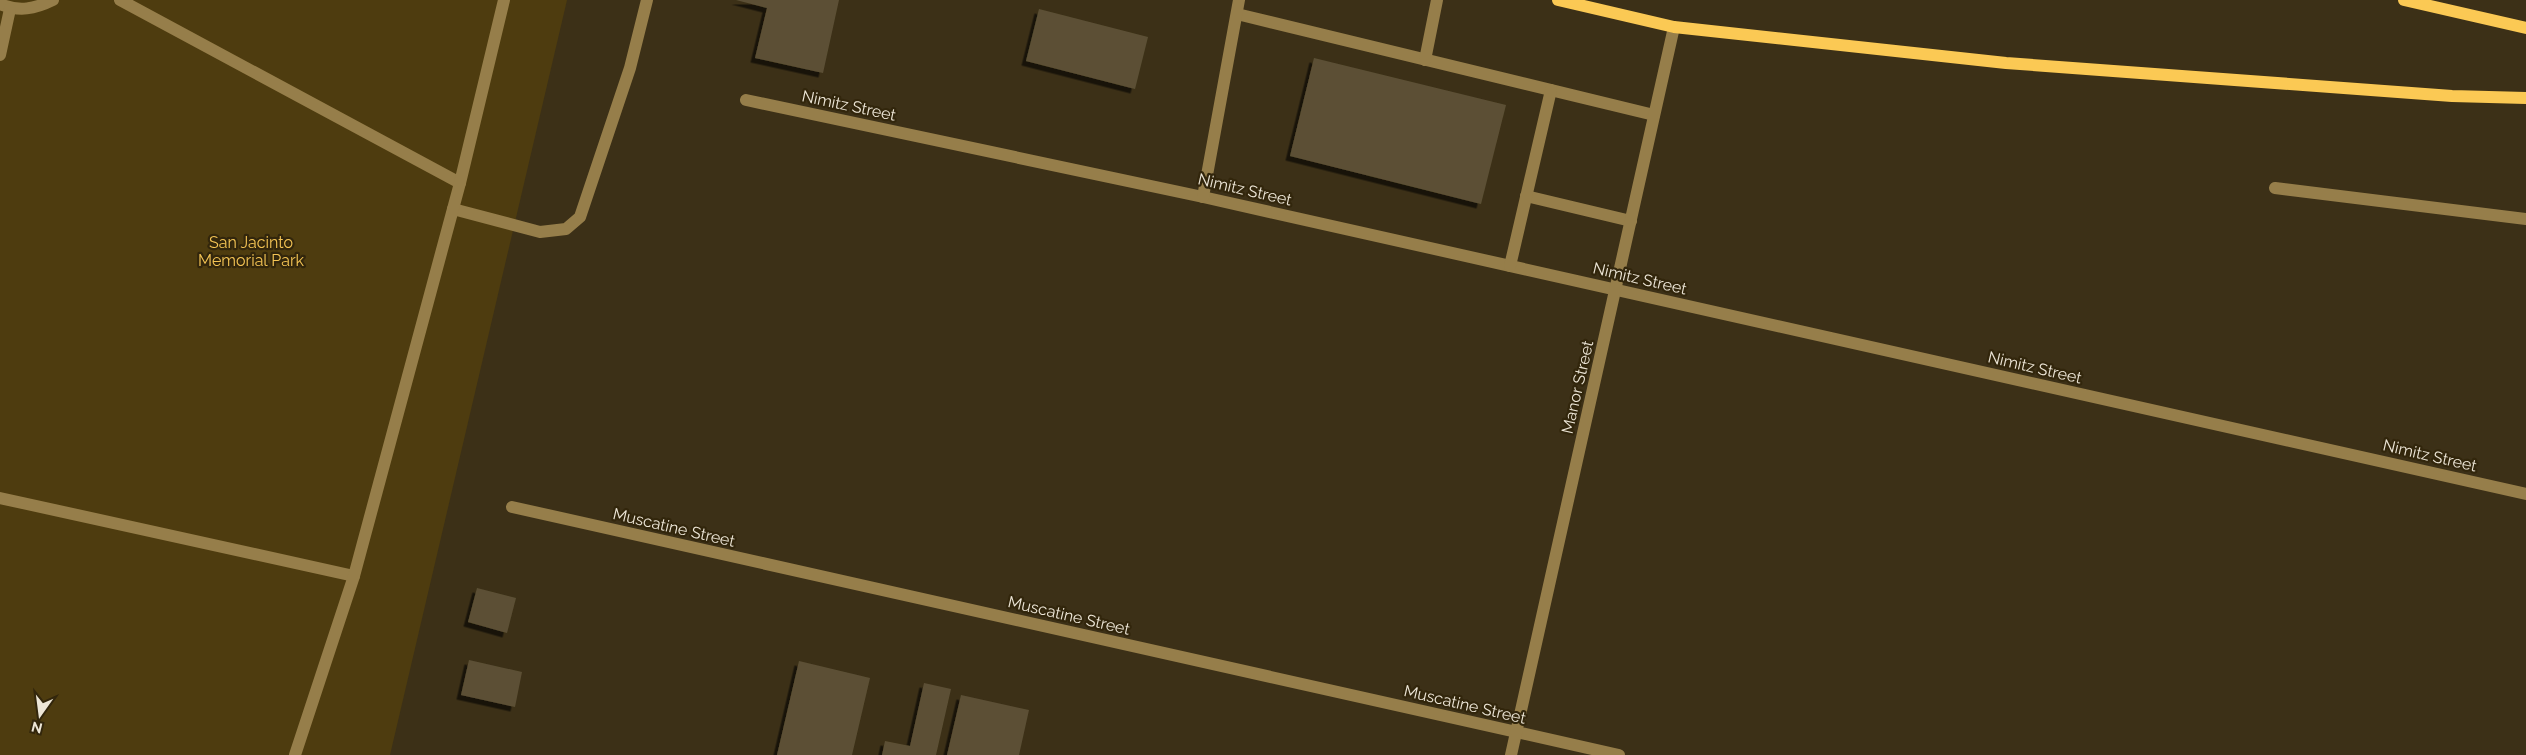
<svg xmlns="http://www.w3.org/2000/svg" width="2526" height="755" font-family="Raleway,sans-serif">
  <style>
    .green { fill: #4e3c0f }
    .building { fill: #5c5035; filter: url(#shadow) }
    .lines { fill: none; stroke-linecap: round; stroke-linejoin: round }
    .minor { stroke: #967e4a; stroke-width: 12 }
    .major { stroke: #fbc954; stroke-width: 12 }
    .labels { text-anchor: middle; stroke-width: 4.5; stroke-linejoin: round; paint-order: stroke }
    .street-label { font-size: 16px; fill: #ede6d7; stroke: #32260c }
    .park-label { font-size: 16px; fill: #f4c454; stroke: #32260c }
  </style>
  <defs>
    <filter id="shadow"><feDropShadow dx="-4.5" dy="4.5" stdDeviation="0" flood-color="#0009"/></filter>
  </defs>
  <rect width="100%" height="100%" fill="#3c3017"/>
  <polygon class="green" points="0,0 567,0 390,755 0,755"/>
  <g class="building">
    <polygon points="736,0 839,0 823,73 755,58 767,8"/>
    <polygon points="1039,9 1148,37 1135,89 1026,61"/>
    <polygon points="1314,58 1506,105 1481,204 1290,156"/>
    <polygon points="477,588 516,598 507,633 468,622"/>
    <polygon points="469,660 522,672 515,707 461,695"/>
    <polygon points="799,661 870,678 852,755 777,755"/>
    <polygon points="924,683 951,689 936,755 882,755 885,741 910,746"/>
    <polygon points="961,695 1029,710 1019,755 947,755"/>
  </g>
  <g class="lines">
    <g class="minor">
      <polyline points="120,0 460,183"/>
      <path d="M0,4C19,12 35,9 53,0"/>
      <polyline points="1237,14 1654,115"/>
      <polyline points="0,55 10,9"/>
      <polyline points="1425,60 1437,0"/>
      <polyline points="746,100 1203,197 2526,494"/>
      <polyline points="2275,188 2526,219"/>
      <polyline points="1526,196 1631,221"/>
      <polyline points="1203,197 1239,0"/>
      <polyline points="453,209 540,232 566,229 580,217 630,68 647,0"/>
      <polyline points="1510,266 1551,90"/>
      <polyline points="0,498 354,576"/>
      <polyline points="512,507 1619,755"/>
      <polyline points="295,755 354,576 460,183 504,0"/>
      <polyline points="1511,755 1674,27"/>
    </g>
    <g class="major">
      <polyline points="1558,0 1674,27 2006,63 2452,96 2526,98"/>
      <polyline points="2404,0 2526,28"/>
    </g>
  </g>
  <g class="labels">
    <g class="street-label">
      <text transform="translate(849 105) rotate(12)" y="6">Nimitz Street</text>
      <text transform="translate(1245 189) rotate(13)" y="6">Nimitz Street</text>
      <text transform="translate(1640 278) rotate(13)" y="6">Nimitz Street</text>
      <text transform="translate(2035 367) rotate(13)" y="6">Nimitz Street</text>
      <text transform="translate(1577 387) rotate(-77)" y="6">Manor Street</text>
      <text transform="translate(2430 455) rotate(13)" y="6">Nimitz Street</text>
      <text transform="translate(674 527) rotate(13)" y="6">Muscatine Street</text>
      <text transform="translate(1069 615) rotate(13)" y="6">Muscatine Street</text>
      <text transform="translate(1465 704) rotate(13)" y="6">Muscatine Street</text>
    </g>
    <g class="park-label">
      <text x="251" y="248">San Jacinto<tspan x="251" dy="18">Memorial Park</tspan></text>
    </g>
  </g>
  <g transform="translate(40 715) rotate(194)" stroke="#32260c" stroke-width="4" paint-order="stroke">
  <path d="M0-4L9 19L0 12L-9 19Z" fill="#ede6d7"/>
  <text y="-8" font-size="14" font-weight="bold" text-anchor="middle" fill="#ede6d7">N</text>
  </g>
</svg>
